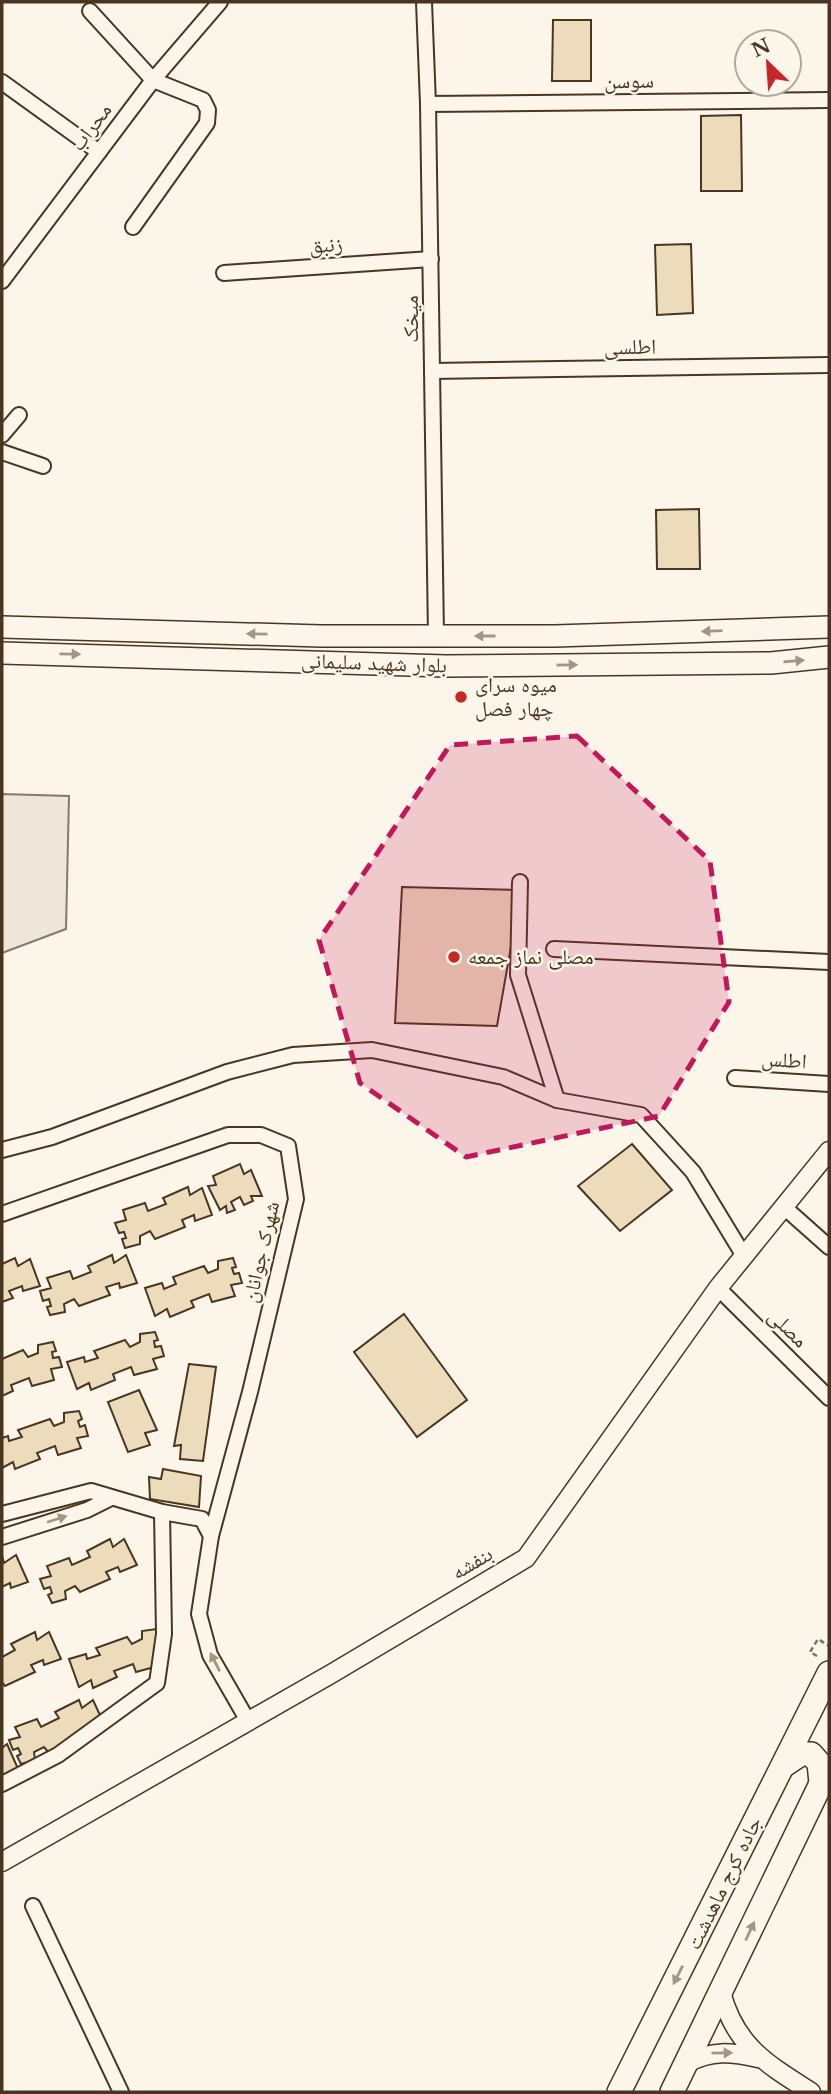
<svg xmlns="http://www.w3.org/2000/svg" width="831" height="2094" font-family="'Libre Baskerville','Noto Naskh Arabic',serif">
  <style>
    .green { fill: #ede6d9; stroke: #887966; stroke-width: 2 }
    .building { fill: #ecdcbc; stroke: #4a3520; stroke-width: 2 }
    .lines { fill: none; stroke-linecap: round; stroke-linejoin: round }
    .minor-casing { stroke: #4a3520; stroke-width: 18 }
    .tertiary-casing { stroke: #4a3520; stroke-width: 21 }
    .secondary-casing { stroke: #4a3520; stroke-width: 24 }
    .primary-casing { stroke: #4a3520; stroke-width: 26 }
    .path { stroke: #7f6f5c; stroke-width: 2.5; stroke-dasharray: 5 3.5; stroke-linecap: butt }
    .minor { stroke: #fbf6e9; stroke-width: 14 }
    .tertiary { stroke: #fbf6e9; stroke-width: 18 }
    .secondary { stroke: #fbf6e9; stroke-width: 21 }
    .primary { stroke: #fbf6e9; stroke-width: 23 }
    .oneway { fill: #a29684 }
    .marked { fill: #c2185b; fill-opacity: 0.2; stroke: #c2185b; stroke-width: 5; stroke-dasharray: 14 9; stroke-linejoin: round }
    .poi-dot { fill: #c62828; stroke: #fbf6e9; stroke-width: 2.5 }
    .labels { text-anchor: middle; stroke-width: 5; stroke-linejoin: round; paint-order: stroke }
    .street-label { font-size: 21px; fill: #4a3520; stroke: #fbf6e9 }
    .poi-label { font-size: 21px; fill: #4a3520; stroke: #fbf6e9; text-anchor: start }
  </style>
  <rect width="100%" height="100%" fill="#fbf6e9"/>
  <polygon class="green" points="2,794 69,796 66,929 2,953"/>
  <g class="building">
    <polygon points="553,20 591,20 591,81 552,81"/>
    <polygon points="741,115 742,191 701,191 701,116"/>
    <polygon points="691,244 693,313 657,315 655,245"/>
    <polygon points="699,509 700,569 657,569 656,510"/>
    <polygon points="402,887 521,890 497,1026 395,1023"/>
    <polygon points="632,1144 672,1190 620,1231 578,1186"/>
    <polygon points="240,1164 244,1174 251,1170 262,1196 251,1196 253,1201 244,1205 240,1197 231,1202 235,1210 227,1213 226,1206 220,1210 208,1186 216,1185 213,1176"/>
    <polygon points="188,1187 190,1195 202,1188 212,1215 195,1221 194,1215 182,1220 185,1227 155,1239 150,1231 140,1236 140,1244 125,1248 122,1239 126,1238 124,1232 119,1233 115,1223 126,1220 123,1210 145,1203 148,1211 166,1204 163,1198"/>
    <polygon points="112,1255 114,1263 126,1255 137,1283 120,1288 119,1283 106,1287 110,1295 79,1306 74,1299 64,1304 65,1312 50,1315 47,1307 51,1306 49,1299 43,1301 40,1291 51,1288 47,1278 70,1271 73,1279 91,1272 88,1266"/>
    <polygon points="15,1258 18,1266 30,1259 40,1286 23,1291 22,1286 9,1291 13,1298 2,1302 2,1264"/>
    <polygon points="233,1258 236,1267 232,1268 234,1274 239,1273 242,1283 231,1285 235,1296 212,1302 209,1294 191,1301 194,1307 170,1317 167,1309 155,1316 145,1288 162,1283 164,1289 176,1284 173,1277 204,1266 208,1273 218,1269 218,1261"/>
    <polygon points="404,1314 467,1400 417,1437 354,1352"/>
    <polygon points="155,1332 158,1340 154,1341 155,1347 161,1346 164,1356 153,1359 157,1369 134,1375 131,1367 113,1374 115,1380 91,1390 89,1383 77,1389 67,1362 84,1357 85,1362 98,1358 94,1351 125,1340 130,1347 140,1342 140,1334"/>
    <polygon points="53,1342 56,1351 52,1352 53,1358 59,1357 62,1367 51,1369 54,1380 32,1386 29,1378 11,1385 13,1391 2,1396 2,1359 23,1350 28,1357 38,1353 38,1345"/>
    <polygon points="189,1364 216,1367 203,1461 180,1459 181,1445 174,1446"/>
    <polygon points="139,1390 157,1430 145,1433 150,1445 128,1452 108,1402"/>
    <polygon points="79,1411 82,1419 78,1421 80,1427 85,1425 88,1436 77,1438 81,1448 58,1455 55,1446 37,1453 40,1459 15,1469 13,1462 2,1468 2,1438 8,1436 9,1441 22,1437 18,1430 50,1419 54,1426 64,1422 64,1413"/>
    <polygon points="163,1469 201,1476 199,1507 150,1499 149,1477 161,1479"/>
    <polygon points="110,1539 113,1547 124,1539 137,1565 120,1572 118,1567 106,1572 110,1579 80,1592 75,1586 65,1591 66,1599 52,1603 48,1595 52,1593 50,1587 44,1589 40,1579 51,1576 47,1566 69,1558 72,1565 90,1557 87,1551"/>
    <polygon points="16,1555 28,1582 11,1588 10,1583 2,1587 2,1556 4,1563"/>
    <polygon points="156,1629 159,1637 156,1638 158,1666 136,1672 133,1664 114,1671 117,1677 93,1688 91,1680 79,1687 69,1659 86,1654 87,1659 100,1655 96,1648 127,1637 132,1644 142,1639 142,1631"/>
    <polygon points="35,1632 37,1640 49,1632 61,1659 44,1665 43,1660 31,1665 35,1672 5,1686 2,1682 2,1657 15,1650 11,1644"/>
    <polygon points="79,1700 82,1708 93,1700 105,1726 87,1728 75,1733 79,1740 49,1753 44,1747 34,1752 35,1760 21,1764 17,1756 21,1754 18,1748 13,1750 9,1740 20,1737 15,1727 37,1719 41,1727 59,1718 55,1712"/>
    <polygon points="7,1744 19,1771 2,1778 2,1748"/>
  </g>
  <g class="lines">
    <g class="minor-casing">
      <g id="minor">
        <polyline points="424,2 428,104 436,636"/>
        <polyline points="90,11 153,80 203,100 208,110 207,123 133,227"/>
        <polyline points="2,82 99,152"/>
        <polyline points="428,104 829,100"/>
        <polyline points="224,273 431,259"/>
        <polyline points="2,281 153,80 220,2"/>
        <polyline points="432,371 829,365"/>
        <polyline points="2,435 19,415"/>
        <polyline points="2,452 43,466"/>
        <polyline points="520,882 518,975 557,1100"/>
        <polyline points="554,949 829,962"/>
        <polyline points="735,1078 829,1084"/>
        <polyline points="2,1150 52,1137 227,1072 293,1055 372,1050 503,1077 557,1100 641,1115 693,1172 744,1256"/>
        <polyline points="784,1207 829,1247"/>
        <polyline points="2,1214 228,1135 261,1135 288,1146 296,1199 250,1392 211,1536 199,1614 210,1655 248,1721"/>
        <polyline points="718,1288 829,1398"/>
        <polyline points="2,1514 91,1491 162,1512 202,1519 211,1536"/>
        <polyline points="2,1537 87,1510 111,1498"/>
        <polyline points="2,1784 58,1755 157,1683 164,1634 162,1512"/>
        <polyline points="33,1906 121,2092"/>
      </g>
    </g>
    <g class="tertiary-casing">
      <g id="tertiary">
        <polyline points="2,1862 331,1674 526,1558 718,1288 829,1151"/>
        <path d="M721,1992C735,2046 767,2064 811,2092"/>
        <path d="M687,2063C712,2050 731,2052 758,2058"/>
      </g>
    </g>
    <g class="secondary-casing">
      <g id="secondary">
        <polyline points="2,627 321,636 555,636 829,627"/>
        <polyline points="2,653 446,666 771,663 829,657"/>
      </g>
    </g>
    <g class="primary-casing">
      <g id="primary">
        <polyline points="783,1766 801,1754 811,1754 819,1763 821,1783"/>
        <polyline points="619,2092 829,1673"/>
        <polyline points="672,2092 829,1767"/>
      </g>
    </g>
    <polyline class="path" points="817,1656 810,1652 818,1639 829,1646"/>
    <use href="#minor" class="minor"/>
    <use href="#tertiary" class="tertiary"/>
    <use href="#secondary" class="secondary"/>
    <use href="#primary" class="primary"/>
  </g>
  <defs><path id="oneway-solid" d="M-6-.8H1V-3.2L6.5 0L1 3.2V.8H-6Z" transform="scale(1.75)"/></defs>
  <g class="oneway">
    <use href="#oneway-solid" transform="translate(712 631) rotate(178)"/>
    <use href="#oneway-solid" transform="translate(257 634) rotate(-179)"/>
    <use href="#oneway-solid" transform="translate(485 636) rotate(-180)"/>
    <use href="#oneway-solid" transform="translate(70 654) rotate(1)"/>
    <use href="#oneway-solid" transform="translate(794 661) rotate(-5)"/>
    <use href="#oneway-solid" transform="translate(567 665) rotate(-1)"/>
    <use href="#oneway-solid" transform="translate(57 1519) rotate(-18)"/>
    <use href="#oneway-solid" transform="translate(215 1662) rotate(-117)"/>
    <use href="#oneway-solid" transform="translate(750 1931) rotate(-65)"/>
    <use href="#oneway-solid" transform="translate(678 1975) rotate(117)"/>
    <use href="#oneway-solid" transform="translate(722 2053) rotate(-1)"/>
  </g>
  <path class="marked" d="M577,736L710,861L729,1002L659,1116L466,1157L360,1083L319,940L450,745Z"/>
  <g class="poi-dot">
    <circle cx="461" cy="697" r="7"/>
    <circle cx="454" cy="957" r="7"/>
  </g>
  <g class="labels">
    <g class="street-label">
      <text transform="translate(629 81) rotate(-1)" y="7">سوسن</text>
      <text transform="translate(91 127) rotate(-53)" y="7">محراب</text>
      <text transform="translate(326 245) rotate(-4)" y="7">زنبق</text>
      <text transform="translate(411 319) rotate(-90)" y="7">میخک</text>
      <text transform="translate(630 347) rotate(-1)" y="7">اطلسی</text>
      <text transform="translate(374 663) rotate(2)" y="7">بلوار شهید سلیمانی</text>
      <text transform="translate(784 1060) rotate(4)" y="7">اطلس</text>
      <text transform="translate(261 1252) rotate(-77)" y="7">شهرک جوانان</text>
      <text transform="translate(788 1328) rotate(44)" y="7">مصلی</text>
      <text transform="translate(472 1563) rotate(-31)" y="7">بنفشه</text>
      <text transform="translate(724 1883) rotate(-64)" y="7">جاده کرج ماهدشت</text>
    </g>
    <g class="poi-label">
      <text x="475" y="692">میوه سرای<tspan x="475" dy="24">چهار فصل</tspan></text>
      <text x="468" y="964">مصلی نماز جمعه</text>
    </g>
  </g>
  <rect width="831" height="2094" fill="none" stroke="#4a3520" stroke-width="7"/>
  <g transform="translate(768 63) rotate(335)"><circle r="33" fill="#fbf6e9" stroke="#b4a999" stroke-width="2"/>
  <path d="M0-5L12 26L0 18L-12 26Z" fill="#c62828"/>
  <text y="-10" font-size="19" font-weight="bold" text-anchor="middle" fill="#4a3520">N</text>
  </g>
</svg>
